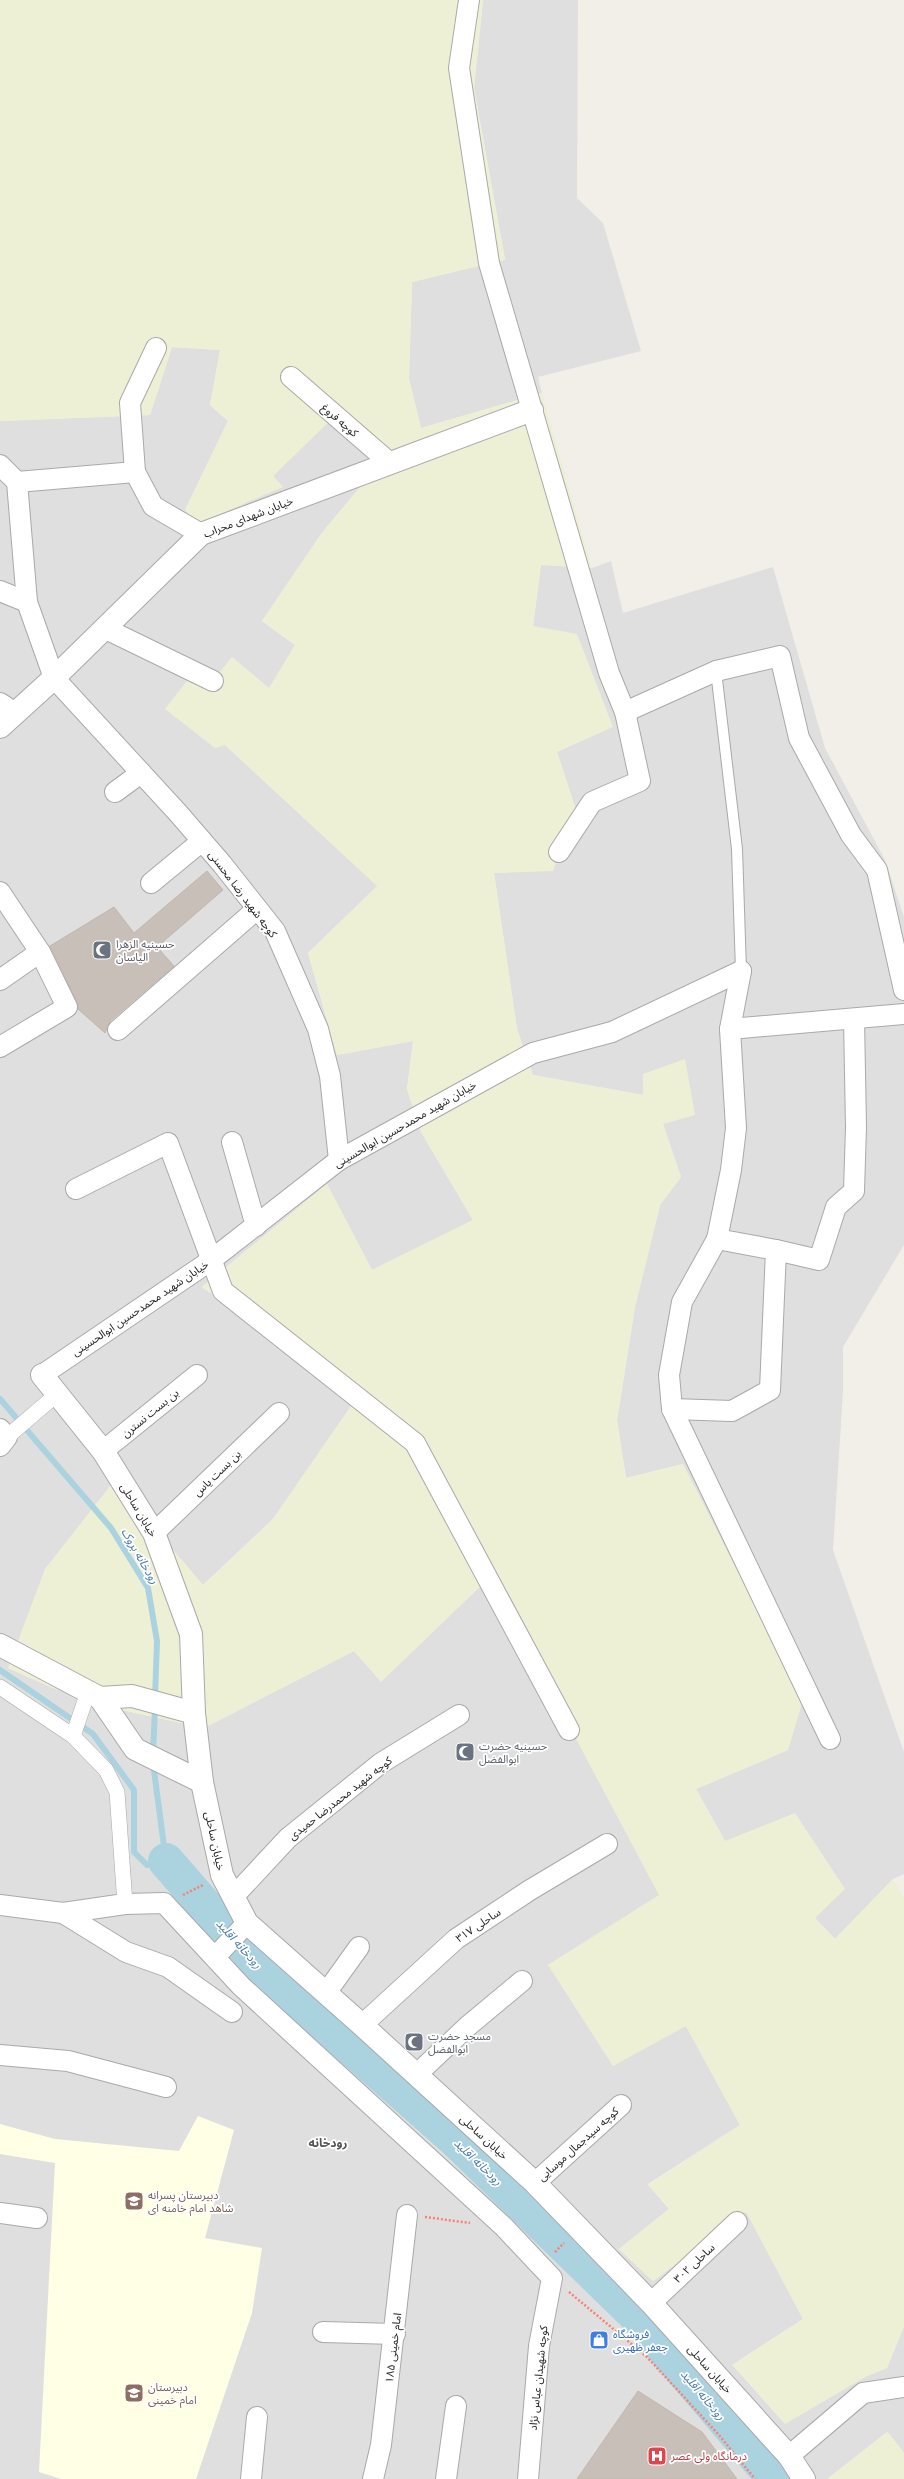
<svg xmlns="http://www.w3.org/2000/svg" width="904" height="2479" font-family="'PT Sans','Noto Sans Arabic',sans-serif">
  <style>
    .residential { fill: #e0dfdf }
    .education { fill: #ffffe5 }
    .farmland { fill: #eef0d5 }
    .lines { fill: none; stroke-linecap: round; stroke-linejoin: round }
    .stream { stroke: #aad3df; stroke-width: 6 }
    .river { stroke: #aad3df; stroke-width: 36 }
    .building { fill: #c7bfb8; stroke: #c4b6ab }
    .service-casing { stroke: #a9a9a9; stroke-width: 12 }
    .pedestrian-casing { stroke: #a9a9a9; stroke-width: 16 }
    .minor-casing { stroke: #a9a9a9; stroke-width: 22 }
    .tertiary-casing { stroke: #a9a9a9; stroke-width: 24 }
    .path { stroke: #fa8072; stroke-width: 2.5; stroke-dasharray: 2 2; stroke-linecap: butt }
    .service { stroke: #fff; stroke-width: 10 }
    .pedestrian { stroke: #fff; stroke-width: 15 }
    .minor { stroke: #fff; stroke-width: 20 }
    .tertiary { stroke: #fff; stroke-width: 22 }
    .labels { text-anchor: middle; stroke-width: 3.5; stroke-linejoin: round; paint-order: stroke }
    .street-label { font-size: 11px; fill: #222; stroke: #fff }
    .worship-label { font-size: 11px; fill: #5b616d; stroke: #fff; text-anchor: start }
    .education-label { font-size: 11px; fill: #785e54; stroke: #fff; text-anchor: start }
    .shop-label { font-size: 11px; fill: #366cbe; stroke: #fff; text-anchor: start }
    .health-label { font-size: 11px; fill: #be3a42; stroke: #fff; text-anchor: start }
    .water-label { font-size: 12px; font-style: italic; fill: #4a7aab; stroke: #fff }
    .neighbourhood-label { font-size: 12px; font-weight: bold; fill: #555; stroke: #fff }
  </style>
  <rect width="100%" height="100%" fill="#f2efe9"/>
  <g class="residential">
    <polygon points="483,0 578,0 577,198 603,223 641,351 538,377 542,393 421,428 409,379 412,282 505,259 474,88"/>
    <polygon points="172,347 220,350 210,405 228,421 185,510 282,486 273,476 342,408 391,450 321,534 262,621 295,645 269,689 225,745 378,886 308,953 337,1055 413,1041 407,1089 421,1132 473,1220 372,1270 327,1184 202,1287 358,1396 273,1519 203,1585 114,1481 8,1668 53,1688 122,1710 204,1728 354,1651 381,1681 490,1577 660,1895 548,1965 686,2026 740,2125 648,2184 669,2209 619,2249 653,2281 746,2211 803,2319 732,2365 867,2376 887,2368 904,2326 904,2453 887,2432 827,2479 0,2479 0,421 150,415"/>
    <polygon points="611,561 623,613 773,567 825,748 885,860 904,917 904,1245 843,1347 843,1391 833,1550 904,1752 904,1874 893,1879 835,1939 815,1918 725,1841 696,1789 788,1750 683,1464 626,1478 617,1420 635,1307 660,1205 681,1177 663,1124 643,1095 533,1075 517,1029 494,873 553,870 575,807 557,752 533,626 541,564 592,568"/>
  </g>
  <polygon class="education" points="198,2116 234,2130 205,2238 262,2248 252,2313 196,2479 61,2479 39,2472 55,2163 0,2154 0,2124 55,2139 179,2151"/>
  <g class="farmland">
    <polygon points="0,0 483,0 474,88 505,260 412,282 409,379 421,428 542,393 592,568 541,565 533,626 577,634 613,727 557,752 575,807 553,871 494,873 517,1029 533,1075 643,1095 643,1074 685,1059 695,1115 663,1124 681,1177 660,1205 635,1307 617,1420 626,1478 683,1464 803,1700 788,1750 696,1789 725,1841 795,1813 845,1889 815,1918 835,1939 893,1879 904,1897 904,2326 887,2368 867,2376 785,2424 732,2365 803,2319 746,2212 653,2281 619,2249 669,2209 648,2185 740,2125 686,2026 613,2066 548,1965 659,1895 490,1577 381,1682 354,1651 204,1728 122,1710 53,1688 8,1668 45,1569 114,1481 203,1585 273,1519 358,1396 202,1287 327,1184 372,1270 473,1220 421,1132 407,1089 413,1041 337,1055 308,953 377,886 225,745 215,748 165,709 187,681 206,689 232,657 269,688 295,645 262,621 321,534 391,450 342,409 273,476 283,487 196,524 185,510 228,421 210,405 220,350 172,347 150,415 0,421"/>
    <polygon points="888,2432 904,2453 904,2479 827,2479"/>
  </g>
  <g class="lines">
    <g class="stream">
      <polyline points="0,1399 111,1528 148,1588 157,1641 155,1698"/>
      <polyline points="0,1670 93,1734 134,1790 134,1852 147,1865 166,1861 153,1763"/>
      <polyline points="153,1754 155,1707"/>
    </g>
    <polyline class="river" points="166,1861 253,1961 456,2140 634,2313 775,2479"/>
  </g>
  <g class="building">
    <polygon points="207,871 223,890 157,947 174,966 110,1021 105,1033 78,1009 77,1002 50,946 114,907 134,933"/>
    <polygon points="638,2391 702,2432 737,2479 577,2479"/>
  </g>
  <g class="lines">
    <g class="service-casing">
      <polyline id="service" points="716,671 737,849 741,971"/>
    </g>
    <g class="pedestrian-casing">
      <g id="pedestrian">
        <polyline points="7,1437 56,1395"/>
        <polyline points="0,1687 73,1736 106,1770 117,1792 125,1904"/>
        <polyline points="73,1736 88,1692"/>
      </g>
    </g>
    <g class="minor-casing">
      <g id="minor">
        <polyline points="469,0 459,68 489,263 609,673 625,712 716,671 780,656 799,738 851,835 877,870 904,990"/>
        <polyline points="156,348 130,403 135,472 153,506 201,534"/>
        <polyline points="291,377 390,463"/>
        <polyline points="0,465 17,482 27,602 54,678 178,813 222,864 275,931 318,1029 330,1076 339,1160"/>
        <polyline points="17,482 135,472"/>
        <polyline points="0,591 27,602"/>
        <polyline points="104,628 213,681"/>
        <polyline points="0,703 15,713"/>
        <polyline points="115,792 141,773"/>
        <polyline points="559,852 592,802 640,781 625,712"/>
        <polyline points="151,883 202,841"/>
        <polyline points="0,892 40,952 67,1007 0,1047"/>
        <polyline points="741,971 730,1029 736,1128 731,1170 717,1239 682,1302 669,1375 672,1409 830,1739"/>
        <polyline points="0,980 40,952"/>
        <polyline points="730,1029 904,1014"/>
        <polyline points="118,1030 257,909"/>
        <polyline points="232,1142 256,1226"/>
        <polyline points="76,1189 168,1143 223,1291 415,1443 569,1730"/>
        <polyline points="776,1250 819,1260 836,1207 854,1191 856,1127 854,1019"/>
        <polyline points="42,1375 210,1261 339,1160 533,1053 612,1032 741,971"/>
        <polyline points="672,1409 732,1411 770,1390 776,1250 717,1239"/>
        <polyline points="0,1429 7,1437 0,1446"/>
        <polyline points="103,1451 197,1375"/>
        <polyline points="154,1533 279,1413"/>
        <polyline points="233,1897 288,1838 381,1763 459,1715"/>
        <polyline points="0,1905 63,1913 125,1904 164,1903 241,1986 504,2227 552,2278 539,2346 528,2479"/>
        <polyline points="63,1913 126,1952 168,1967 232,2012"/>
        <polyline points="215,1957 247,1923"/>
        <polyline points="326,1993 359,1947"/>
        <polyline points="362,2025 456,1939 530,1890 607,1844"/>
        <polyline points="0,2055 68,2061 166,2087"/>
        <polyline points="416,2075 468,2026 522,1981"/>
        <polyline points="535,2183 621,2105"/>
        <polyline points="0,2213 37,2218"/>
        <polyline points="651,2303 737,2222"/>
        <polyline points="323,2332 395,2334"/>
        <polyline points="789,2456 863,2393 904,2387"/>
        <polyline points="251,2479 257,2417"/>
        <polyline points="373,2479 381,2445 407,2215"/>
        <polyline points="446,2479 456,2406"/>
      </g>
    </g>
    <g class="tertiary-casing">
      <g id="tertiary">
        <polyline points="0,727 54,678 201,534 532,410"/>
        <polyline points="42,1375 103,1451 154,1533 191,1634 194,1713 202,1782 222,1875 247,1923 362,2025 535,2183 651,2303 789,2456 804,2479"/>
        <polyline points="0,1645 100,1698 132,1696 194,1713"/>
        <polyline points="100,1698 135,1749 202,1782"/>
      </g>
    </g>
    <g class="path">
      <polyline points="183,1895 203,1885"/>
      <polyline points="425,2217 470,2223"/>
      <polyline points="555,2252 564,2243"/>
      <polyline points="569,2292 647,2357 719,2435 755,2479"/>
    </g>
    <use href="#service" class="service"/>
    <use href="#pedestrian" class="pedestrian"/>
    <use href="#minor" class="minor"/>
    <use href="#tertiary" class="tertiary"/>
  </g>
  <defs>
    <g id="mosque-square" transform="scale(1)"><rect x="-9" y="-9" width="18" height="18" rx="4" fill="#6b7280" stroke="#fff"/><path d="M3.5-4.9A6 6 0 1 0 3.5 4.9A5 5 0 1 1 3.5-4.9Z" fill="#fff"/></g>
    <g id="school-square" transform="scale(1)"><rect x="-9" y="-9" width="18" height="18" rx="4" fill="#8d6e63" stroke="#fff"/><path d="M0-5L7-2L0 1L-7-2ZM-4 1L0 2.5L4 1V4Q0 6-4 4Z" fill="#fff"/></g>
    <g id="shop-square" transform="scale(1)"><rect x="-9" y="-9" width="18" height="18" rx="4" fill="#3f7fe0" stroke="#fff"/><path d="M-5-2.5h2.3a2.7 3.5 0 0 1 5.4 0H5L5.5 6h-11ZM-1.5-2.5h3a1.5 2.3 0 0 0-3 0Z" fill="#fff"/></g>
    <g id="hospital-square" transform="scale(1)"><rect x="-9" y="-9" width="18" height="18" rx="4" fill="#e0444e" stroke="#fff"/><path d="M-5-5h3v3.5h4V-5h3V5h-3V1.5h-4V5h-3Z" fill="#fff"/></g>
  </defs>
  <g fill-rule="evenodd">
    <use href="#mosque-square" x="102" y="950"/>
    <use href="#mosque-square" x="465" y="1752"/>
    <use href="#mosque-square" x="414" y="2042"/>
    <use href="#school-square" x="134" y="2201"/>
    <use href="#shop-square" x="599" y="2340"/>
    <use href="#school-square" x="134" y="2393"/>
    <use href="#hospital-square" x="657" y="2456"/>
  </g>
  <g class="labels">
    <g class="street-label">
      <text transform="translate(340 420) rotate(41)" y="4">کوچه فروغ</text>
      <text transform="translate(248 517) rotate(-21)" y="4">خیابان شهدای محراب</text>
      <text transform="translate(243 894) rotate(53)" y="4">کوچه شهید رضا محسنی</text>
      <text transform="translate(405 1124) rotate(-30)" y="4">خیابان شهید محمدحسین ابوالحسینی</text>
      <text transform="translate(140 1308) rotate(-34)" y="4">خیابان شهید محمدحسین ابوالحسینی</text>
      <text transform="translate(150 1413) rotate(-39)" y="4">بن بست نسترن</text>
      <text transform="translate(217 1473) rotate(-44)" y="4">بن بست یاس</text>
      <text transform="translate(139 1510) rotate(59)" y="4">خیابان ساحلی</text>
      <text transform="translate(340 1798) rotate(-38)" y="4">کوچه شهید محمدرضا حمیدی</text>
      <text transform="translate(215 1841) rotate(78)" y="4">خیابان ساحلی</text>
      <text transform="translate(478 1925) rotate(-34)" y="4">ساحلی ۳۱۷</text>
      <text transform="translate(484 2137) rotate(42)" y="4">خیابان ساحلی</text>
      <text transform="translate(578 2144) rotate(-42)" y="4">کوچه سیدجمال موسایی</text>
      <text transform="translate(694 2263) rotate(-43)" y="4">ساحلی ۳۰۲</text>
      <text transform="translate(393 2348) rotate(-83)" y="4">امام خمینی ۱۸۵</text>
      <text transform="translate(710 2369) rotate(48)" y="4">خیابان ساحلی</text>
      <text transform="translate(538 2378) rotate(-84)" y="4">کوچه شهیدان عباس نژاد</text>
    </g>
    <g class="worship-label">
      <text x="116" y="948">حسینیه الزهرا<tspan x="116" dy="13">الیاسان</tspan></text>
      <text x="479" y="1750">حسینیه حضرت<tspan x="479" dy="13">ابوالفضل</tspan></text>
      <text x="428" y="2040">مسجد حضرت<tspan x="428" dy="13">ابوالفضل</tspan></text>
    </g>
    <g class="education-label">
      <text x="148" y="2199">دبیرستان پسرانه<tspan x="148" dy="13">شاهد امام خامنه ای</tspan></text>
      <text x="148" y="2391">دبیرستان<tspan x="148" dy="13">امام خمینی</tspan></text>
    </g>
    <g class="shop-label">
      <text x="613" y="2338">فروشگاه<tspan x="613" dy="13">جعفر ظهیری</tspan></text>
    </g>
    <g class="health-label">
      <text x="671" y="2460">درمانگاه ولی عصر</text>
    </g>
    <g class="water-label">
      <text transform="translate(140 1556) rotate(60)" y="4">رودخانه بروک</text>
      <text transform="translate(239 1944) rotate(48)" y="4">رودخانه اقلید</text>
      <text transform="translate(478 2162) rotate(44)" y="4">رودخانه اقلید</text>
      <text transform="translate(703 2395) rotate(50)" y="4">رودخانه اقلید</text>
    </g>
    <g class="neighbourhood-label">
      <text x="328" y="2147">رودخانه</text>
    </g>
  </g>
</svg>
